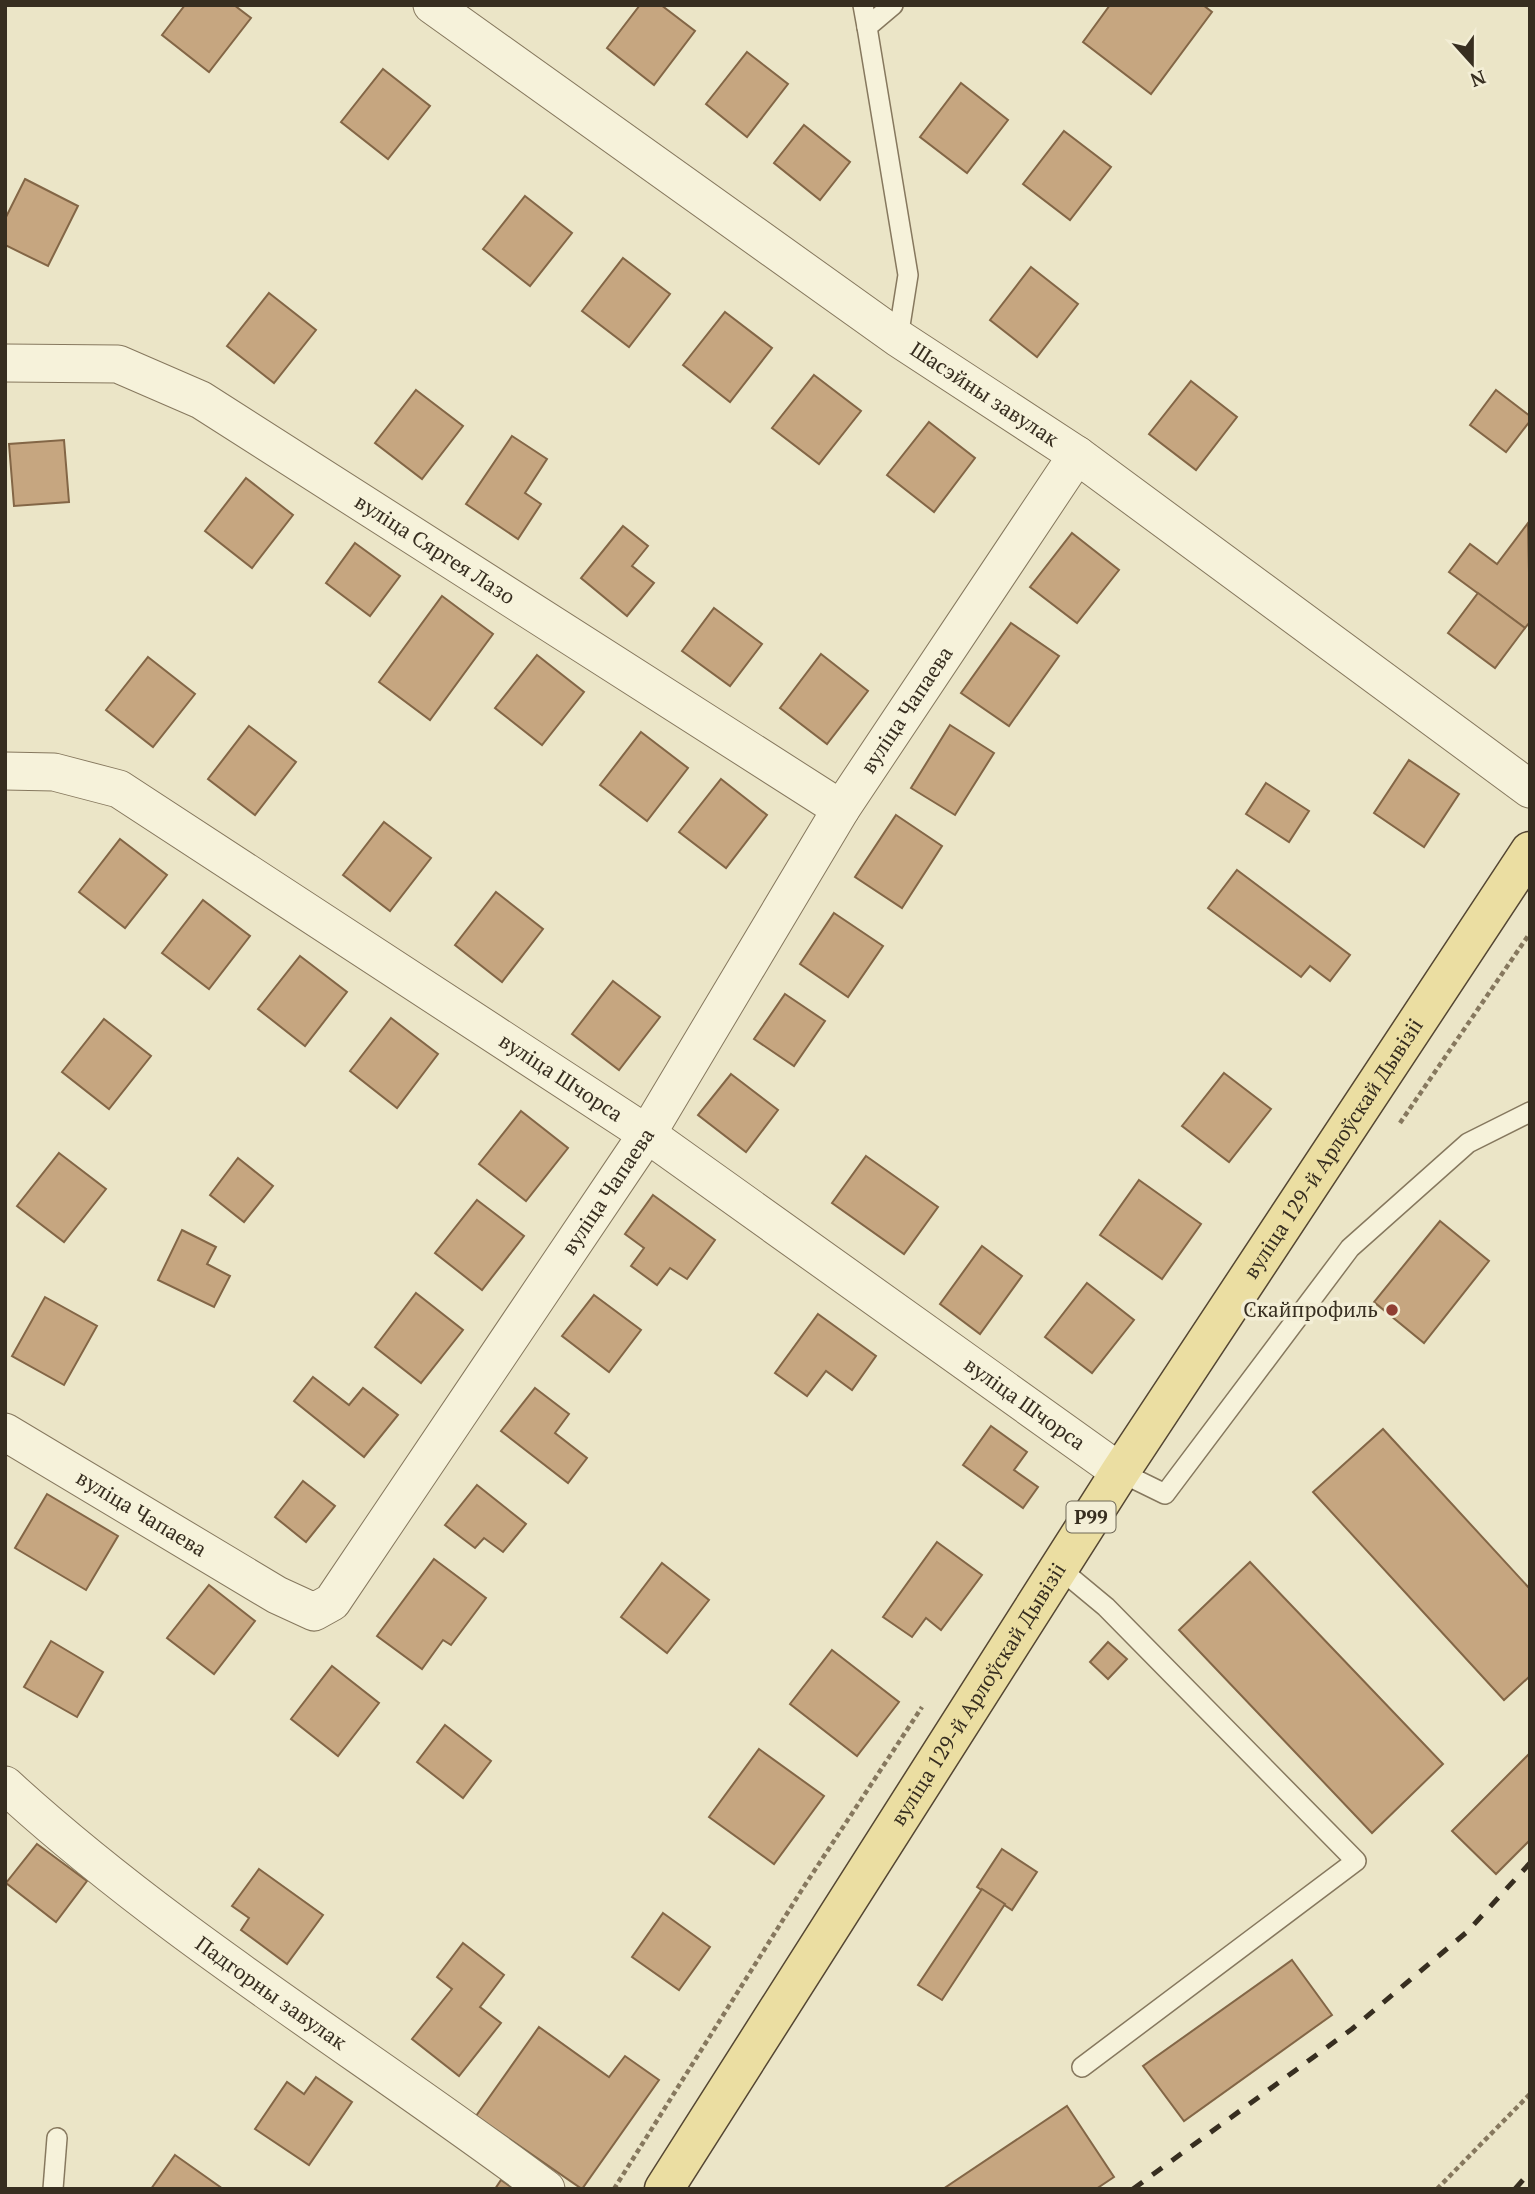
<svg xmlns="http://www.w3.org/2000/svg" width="1535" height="2194" font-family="'PT Serif',serif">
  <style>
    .building { fill: #c6a680; stroke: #836646; stroke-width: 2 }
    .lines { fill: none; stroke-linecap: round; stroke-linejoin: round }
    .lane-casing { stroke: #86785e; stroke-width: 22 }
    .street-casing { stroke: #86785e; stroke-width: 39 }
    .primary-casing { stroke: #544632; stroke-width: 41 }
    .path { stroke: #86785e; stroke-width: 4.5; stroke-dasharray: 5 3.5; stroke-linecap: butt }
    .lane { stroke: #f6f2da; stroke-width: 19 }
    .street { stroke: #f6f2da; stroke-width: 37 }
    .primary { stroke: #ebdea2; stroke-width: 38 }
    .rail { stroke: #372e20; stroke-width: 5; stroke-dasharray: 12 12; stroke-linecap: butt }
    .poi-dot { fill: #903e32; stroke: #f3eed6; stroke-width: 2.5 }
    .labels { text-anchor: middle; stroke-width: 7; stroke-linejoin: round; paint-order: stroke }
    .shield { fill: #f3eed6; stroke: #6f6857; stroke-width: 2 }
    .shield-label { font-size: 19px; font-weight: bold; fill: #372e20 }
    .street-label { font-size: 21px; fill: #372e20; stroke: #f3eed6 }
    .poi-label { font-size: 21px; fill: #372e20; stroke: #f3eed6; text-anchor: end }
  </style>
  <rect width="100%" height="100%" fill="#ebe5c7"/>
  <g class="building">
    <polygon points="185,5 234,5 251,18 209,72 162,35"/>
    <polygon points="640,5 661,5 695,31 654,85 607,48"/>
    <polygon points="1110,5 1203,5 1212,12 1151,94 1083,42"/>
    <polygon points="747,52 788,84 747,137 706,104"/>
    <polygon points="383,69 430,106 388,159 341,122"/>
    <polygon points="961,83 1008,120 967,173 920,137"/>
    <polygon points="804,125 850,162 820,200 774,163"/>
    <polygon points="1064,131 1111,167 1070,220 1023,184"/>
    <polygon points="25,179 78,206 48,266 5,245 5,219"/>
    <polygon points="525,196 572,233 530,286 483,249"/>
    <polygon points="623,258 670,294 629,347 582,311"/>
    <polygon points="1031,267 1078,304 1037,357 990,320"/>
    <polygon points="269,293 316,330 274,383 227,346"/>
    <polygon points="725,312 772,348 730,402 683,365"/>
    <polygon points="814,375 861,411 819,464 772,428"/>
    <polygon points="1191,381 1237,417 1196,470 1149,434"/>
    <polygon points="416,390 463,426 422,479 375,443"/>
    <polygon points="1496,390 1530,416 1530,421 1506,452 1470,425"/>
    <polygon points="929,422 975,458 934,512 887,475"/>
    <polygon points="512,436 547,459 525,493 541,504 518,539 466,504"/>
    <polygon points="64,440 69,502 14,506 9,444"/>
    <polygon points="246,478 293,515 252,568 205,531"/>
    <polygon points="1528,523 1530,622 1525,628 1449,572 1470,544 1497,564"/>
    <polygon points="623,526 648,546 632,566 654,583 627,616 581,578"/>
    <polygon points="1072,533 1119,570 1077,623 1030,587"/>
    <polygon points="355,543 400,576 370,616 326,583"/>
    <polygon points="1478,593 1525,628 1495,668 1448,633"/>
    <polygon points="442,596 493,634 430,720 379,682"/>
    <polygon points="714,608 762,644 730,686 682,651"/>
    <polygon points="1011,623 1059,656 1009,726 961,693"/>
    <polygon points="821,654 868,691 827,744 780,708"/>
    <polygon points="537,655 584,692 542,745 495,708"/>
    <polygon points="148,657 195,694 153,747 106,710"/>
    <polygon points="950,725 994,753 955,815 911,788"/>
    <polygon points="249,726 296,762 255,815 208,779"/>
    <polygon points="641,732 688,768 647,821 600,785"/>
    <polygon points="1409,760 1459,794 1424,847 1374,813"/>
    <polygon points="721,779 767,815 726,868 679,832"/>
    <polygon points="1266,783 1309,811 1289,842 1246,814"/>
    <polygon points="896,815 942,846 902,908 855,877"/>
    <polygon points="384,822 431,858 390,911 343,875"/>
    <polygon points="120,839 167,875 125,928 79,892"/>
    <polygon points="1237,870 1350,955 1330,981 1310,966 1301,977 1208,908"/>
    <polygon points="496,892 543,929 502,982 455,945"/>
    <polygon points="203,900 250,936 209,989 162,953"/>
    <polygon points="834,913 883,946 848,997 800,964"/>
    <polygon points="300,956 347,992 305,1046 258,1009"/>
    <polygon points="613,981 660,1017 619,1070 572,1034"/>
    <polygon points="785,994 825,1021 794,1066 754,1039"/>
    <polygon points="391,1018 438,1054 397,1108 350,1071"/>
    <polygon points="104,1019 151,1056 109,1109 62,1072"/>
    <polygon points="1224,1073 1271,1109 1229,1162 1182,1126"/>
    <polygon points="731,1074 778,1110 746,1152 698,1115"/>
    <polygon points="521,1111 568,1148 526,1201 479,1164"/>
    <polygon points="59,1153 106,1189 64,1242 17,1206"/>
    <polygon points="866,1156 938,1207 904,1254 832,1203"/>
    <polygon points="238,1158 273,1186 244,1222 210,1195"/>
    <polygon points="1139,1180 1201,1224 1162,1279 1100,1235"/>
    <polygon points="653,1195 715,1240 687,1279 670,1268 657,1285 631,1266 644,1248 625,1234"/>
    <polygon points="477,1200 524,1236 482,1290 435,1253"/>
    <polygon points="1440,1221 1489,1261 1424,1343 1374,1302"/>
    <polygon points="182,1230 216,1247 207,1264 230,1276 214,1307 158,1280"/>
    <polygon points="982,1246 1022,1276 980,1334 940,1304"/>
    <polygon points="1087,1283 1134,1320 1092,1373 1045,1337"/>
    <polygon points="416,1293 463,1330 421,1383 375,1347"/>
    <polygon points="594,1295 641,1330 609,1372 562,1336"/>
    <polygon points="45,1297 97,1326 64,1385 12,1356"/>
    <polygon points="818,1314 876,1356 852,1390 826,1371 807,1396 775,1373"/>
    <polygon points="313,1377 349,1405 363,1388 398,1415 364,1457 294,1401"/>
    <polygon points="535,1388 569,1414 555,1433 587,1458 568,1483 501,1431"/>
    <polygon points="991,1426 1027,1452 1014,1470 1038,1487 1023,1508 963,1465"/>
    <polygon points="1383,1429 1530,1589 1530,1676 1504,1700 1313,1492"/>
    <polygon points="303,1481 335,1506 306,1542 275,1517"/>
    <polygon points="477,1485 526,1524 503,1552 484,1538 475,1548 445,1525"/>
    <polygon points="47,1494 118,1536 86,1590 15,1548"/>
    <polygon points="937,1542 982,1575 941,1630 926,1618 912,1637 883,1617"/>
    <polygon points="434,1559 486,1598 451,1645 443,1640 422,1669 377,1636"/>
    <polygon points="1250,1562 1443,1764 1372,1833 1179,1630"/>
    <polygon points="662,1563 709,1600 667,1653 621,1617"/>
    <polygon points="209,1585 255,1621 214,1674 167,1638"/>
    <polygon points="51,1641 103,1672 77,1717 24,1687"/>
    <polygon points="1108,1642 1127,1659 1108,1679 1090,1662"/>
    <polygon points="832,1650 899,1702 857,1756 790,1704"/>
    <polygon points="332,1666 379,1703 338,1756 291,1719"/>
    <polygon points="445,1725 491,1761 463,1798 417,1762"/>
    <polygon points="759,1749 824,1796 774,1864 709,1817"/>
    <polygon points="1530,1753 1530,1840 1496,1874 1452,1831"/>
    <polygon points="37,1844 87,1881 56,1922 6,1883"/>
    <polygon points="1002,1849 1037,1872 1012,1910 977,1887"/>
    <polygon points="259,1869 323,1915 287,1964 241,1930 249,1918 232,1906"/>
    <polygon points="982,1889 1005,1904 942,2000 918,1985"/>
    <polygon points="663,1913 710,1947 679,1990 632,1957"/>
    <polygon points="463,1943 504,1975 480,2007 501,2023 459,2076 412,2039 452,1989 437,1977"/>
    <polygon points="1292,1960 1332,2015 1184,2121 1143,2066"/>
    <polygon points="539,2027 609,2077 625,2056 659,2080 582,2189 476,2116"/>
    <polygon points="316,2077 352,2102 309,2165 255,2129 287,2082 304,2094"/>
    <polygon points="1067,2106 1114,2177 1096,2189 943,2189"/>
    <polygon points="175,2155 223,2189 151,2189"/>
    <polygon points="501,2180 514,2189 495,2189"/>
  </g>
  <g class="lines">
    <g class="lane-casing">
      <g id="lane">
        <polyline points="863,5 867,27"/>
        <polyline points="893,5 867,27 908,275 898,338"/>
        <polyline points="1120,1472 1165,1494 1350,1248 1468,1143 1530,1112"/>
        <polyline points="1059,1568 1106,1607 1356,1861 1082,2067"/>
        <polyline points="53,2189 57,2138"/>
      </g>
    </g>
    <g class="street-casing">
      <g id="street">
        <path id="s1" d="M432,5L898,338L1077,455L1530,789"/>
        <path id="s2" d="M5,363L118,364L201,400L841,809"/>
        <path id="s3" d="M5,771L54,772L119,789L647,1134L1120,1472"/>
        <path id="s4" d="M5,1432L277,1595L314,1612L332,1602L647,1134L841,809L1077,455"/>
        <path id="s5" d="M5,1785C171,1937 366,2054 546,2189"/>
      </g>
    </g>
    <g class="primary-casing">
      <g id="primary">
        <path id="s6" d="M664,2189L1120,1472L1530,851"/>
      </g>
    </g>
    <g class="path">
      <polyline points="1400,1123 1530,933"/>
      <polyline points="614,2189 803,1888 922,1707"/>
      <polyline points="1437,2189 1530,2094"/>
    </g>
    <use href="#lane" class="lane"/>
    <use href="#street" class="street"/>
    <use href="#primary" class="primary"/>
    <g class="rail">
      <polyline points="1133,2189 1352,2029 1468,1931 1530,1863"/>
      <polyline points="1515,2189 1530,2172"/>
    </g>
  </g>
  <circle class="poi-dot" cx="1392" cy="1310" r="7"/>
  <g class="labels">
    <rect class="shield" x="1066.5" y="1501.5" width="49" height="31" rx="5"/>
    <g class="shield-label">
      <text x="1091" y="1524">Р99</text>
    </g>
    <g class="street-label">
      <text dy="7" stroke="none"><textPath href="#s1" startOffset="676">Шасэйны завулак</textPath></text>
      <text dy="7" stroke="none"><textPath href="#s2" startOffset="481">вуліца Сяргея Лазо</textPath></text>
      <text dy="7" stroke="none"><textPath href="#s4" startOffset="1440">вуліца Чапаева</textPath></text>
      <text dy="7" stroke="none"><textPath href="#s3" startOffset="644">вуліца Шчорса</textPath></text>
      <text dy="7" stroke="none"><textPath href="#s6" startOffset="1237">вуліца 129-й Арлоўскай Дывізіі</textPath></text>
      <text dy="7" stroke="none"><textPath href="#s4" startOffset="873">вуліца Чапаева</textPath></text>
      <text dy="7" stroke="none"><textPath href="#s3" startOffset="1211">вуліца Шчорса</textPath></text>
      <text dy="7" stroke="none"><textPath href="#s4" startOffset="159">вуліца Чапаева</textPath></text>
      <text dy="7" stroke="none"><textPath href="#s6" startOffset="586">вуліца 129-й Арлоўскай Дывізіі</textPath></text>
      <text dy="7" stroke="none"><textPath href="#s5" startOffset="338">Падгорны завулак</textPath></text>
    </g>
    <g class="poi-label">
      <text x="1378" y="1317">Скайпрофиль</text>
    </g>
  </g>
  <rect width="1535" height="2194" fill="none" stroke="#372e20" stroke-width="14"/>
  <g transform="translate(1472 63) rotate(159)" stroke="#f3eed6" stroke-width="5" paint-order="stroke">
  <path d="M0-5L12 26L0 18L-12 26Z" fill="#372e20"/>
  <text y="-10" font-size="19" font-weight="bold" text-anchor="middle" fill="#372e20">N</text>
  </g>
</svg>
